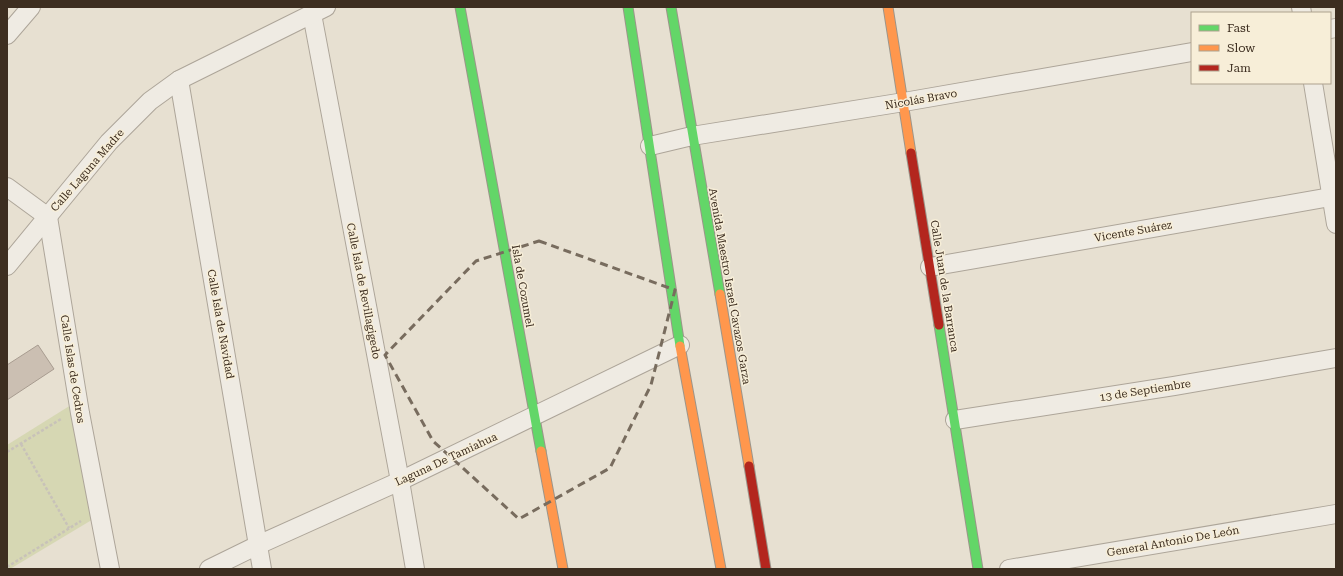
<svg xmlns="http://www.w3.org/2000/svg" width="1343" height="576" font-family="'Roboto Serif',serif">
  <style>
    .green { fill: #d6d7b3 }
    .building { fill: #cbbfb2; stroke: #a89c90 }
    .lines { fill: none; stroke-linecap: round; stroke-linejoin: round }
    .street-casing { stroke: #ada599; stroke-width: 20 }
    .fast-casing { stroke: #9c958a; stroke-width: 11 }
    .slow-casing { stroke: #9c958a; stroke-width: 11 }
    .jam-casing { stroke: #9c958a; stroke-width: 11 }
    .path { stroke: #c8c2b9; stroke-width: 2.5; stroke-dasharray: 3 2; stroke-linecap: butt }
    .street { stroke: #efebe3; stroke-width: 18 }
    .fast { stroke: #63d668; stroke-width: 9 }
    .slow { stroke: #ff974d; stroke-width: 9 }
    .jam { stroke: #b3261e; stroke-width: 9 }
    .marked { fill: none; stroke: #786c5e; stroke-width: 3; stroke-dasharray: 8 5; stroke-linejoin: round }
    .labels { text-anchor: middle; stroke-width: 3; stroke-linejoin: round; paint-order: stroke }
    .street-label { font-size: 11px; fill: #3d2e20; stroke: #f7eed8 }
  </style>
  <rect width="100%" height="100%" fill="#e7e0d1"/>
  <polygon class="green" points="71,405 95,518 10,569 7,569 7,445"/>
  <polygon class="building" points="38,345 54,369 7,400 7,365"/>
  <g class="lines">
    <g class="street-casing">
      <g id="street">
        <polyline points="1301,7 1302,13"/>
        <polyline points="312,14 400,481 415,569"/>
        <polyline points="1330,29 1336,28"/>
        <polyline points="7,35 31,7"/>
        <polyline points="179,80 262,569"/>
        <polyline points="1313,83 1336,224"/>
        <polyline points="650,146 692,136 904,102 1192,52"/>
        <polyline points="7,187 48,217 80,413 110,569"/>
        <polyline points="7,266 109,142 150,101 179,80 326,7"/>
        <polyline points="930,267 1336,196"/>
        <polyline points="955,420 1174,386 1336,358"/>
        <polyline points="209,569 258,545 400,481 680,345"/>
        <polyline points="1009,569 1336,514"/>
      </g>
    </g>
    <g class="fast-casing">
      <g id="fast">
        <polyline points="460,7 541,451"/>
        <polyline points="628,7 680,346"/>
        <polyline points="671,7 720,294"/>
        <polyline points="939,325 978,569"/>
      </g>
    </g>
    <g class="slow-casing">
      <g id="slow">
        <polyline points="888,7 911,153"/>
        <polyline points="720,294 749,466"/>
        <polyline points="680,346 721,569"/>
        <polyline points="541,451 563,569"/>
      </g>
    </g>
    <g class="jam-casing">
      <g id="jam">
        <polyline points="911,153 939,325"/>
        <polyline points="749,466 766,569"/>
      </g>
    </g>
    <g class="path">
      <polyline points="21,444 69,528"/>
      <polyline points="7,452 61,419"/>
      <polyline points="7,567 81,521"/>
    </g>
    <use href="#street" class="street"/>
    <use href="#fast" class="fast"/>
    <use href="#slow" class="slow"/>
    <use href="#jam" class="jam"/>
  </g>
  <path class="marked" d="M539,241L675,290L651,385L610,468L519,519L433,441L385,355L476,261Z"/>
  <g class="labels">
    <g class="street-label">
      <text transform="translate(921 99) rotate(-10)" y="4">Nicolás Bravo</text>
      <text transform="translate(87 170) rotate(-49)" y="4">Calle Laguna Madre</text>
      <text transform="translate(1133 231) rotate(-10)" y="4">Vicente Suárez</text>
      <text transform="translate(523 286) rotate(80)" y="4">Isla de Cozumel</text>
      <text transform="translate(730 286) rotate(80)" y="4">Avenida Maestro Israel Cavazos Garza</text>
      <text transform="translate(945 286) rotate(81)" y="4">Calle Juan de la Barranca</text>
      <text transform="translate(364 291) rotate(79)" y="4">Calle Isla de Revillagigedo</text>
      <text transform="translate(221 324) rotate(80)" y="4">Calle Isla de Navidad</text>
      <text transform="translate(73 369) rotate(81)" y="4">Calle Islas de Cedros</text>
      <text transform="translate(1145 390) rotate(-9)" y="4">13 de Septiembre</text>
      <text transform="translate(446 459) rotate(-25)" y="4">Laguna De Tamiahua</text>
      <text transform="translate(1173 541) rotate(-10)" y="4">General Antonio De León</text>
    </g>
  </g>
  <rect width="1343" height="576" fill="none" stroke="#3d2e20" stroke-width="16"/>
  <rect x="1191" y="12" width="140" height="72" fill="#f7eed8" stroke="#ada18e"/>
  <rect x="1199" y="25" width="20" height="6" fill="#63d668" stroke="#ada18e"/>
  <text x="1227" y="32" font-size="12" fill="#3d2e20">Fast</text>
  <rect x="1199" y="45" width="20" height="6" fill="#ff974d" stroke="#ada18e"/>
  <text x="1227" y="52" font-size="12" fill="#3d2e20">Slow</text>
  <rect x="1199" y="65" width="20" height="6" fill="#b3261e" stroke="#ada18e"/>
  <text x="1227" y="72" font-size="12" fill="#3d2e20">Jam</text>
</svg>
